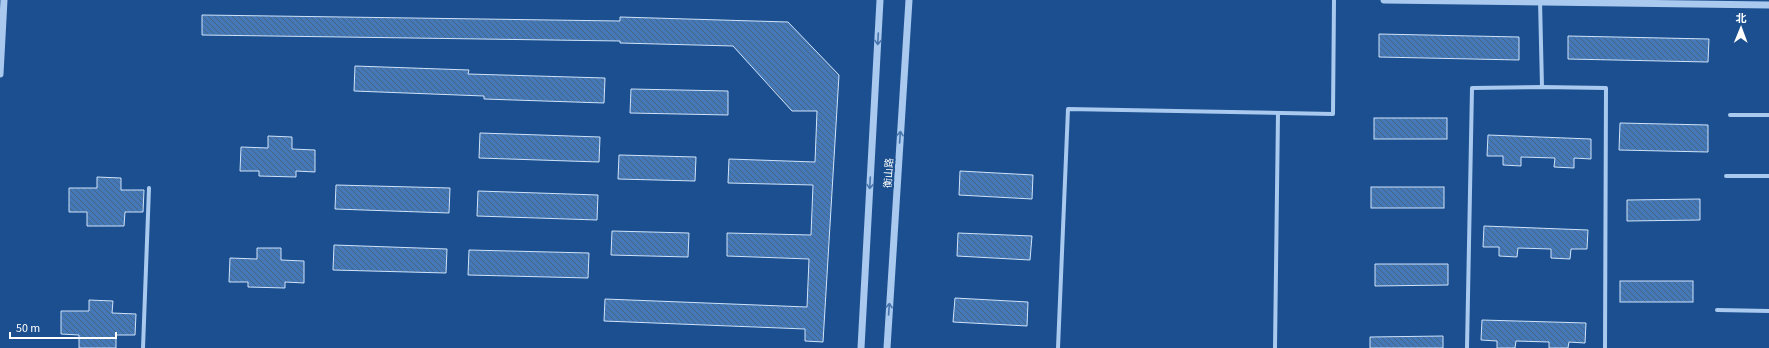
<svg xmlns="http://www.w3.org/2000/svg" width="1769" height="348" font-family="'Source Sans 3','Noto Sans SC',sans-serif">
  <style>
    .building { fill: url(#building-back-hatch); stroke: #cfe3fa }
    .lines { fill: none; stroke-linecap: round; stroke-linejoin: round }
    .minor { stroke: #a9c9ee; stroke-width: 4 }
    .tertiary { stroke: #a9c9ee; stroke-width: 7 }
    .oneway { stroke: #4674ac }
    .labels { text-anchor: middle; stroke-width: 4; stroke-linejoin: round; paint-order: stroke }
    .street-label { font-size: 10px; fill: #fff; stroke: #1b4f8f }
  </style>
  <defs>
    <pattern id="building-back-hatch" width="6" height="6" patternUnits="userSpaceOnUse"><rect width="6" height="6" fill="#4478b7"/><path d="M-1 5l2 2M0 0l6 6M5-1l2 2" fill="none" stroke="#486282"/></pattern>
  </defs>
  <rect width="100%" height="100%" fill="#1b4f8f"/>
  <g class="building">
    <polygon points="202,15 620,21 620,17 788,22 839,75 823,342 805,341 805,329 604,321 605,299 807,307 809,259 727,256 727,233 811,235 813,185 728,183 729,159 815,162 817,111 792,111 733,46 620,43 620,41 202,35"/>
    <polygon points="1379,34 1519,37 1519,60 1379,57"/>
    <polygon points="1568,36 1709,39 1708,62 1568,59"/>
    <polygon points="355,66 469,70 468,74 605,78 604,103 484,99 484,96 354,91"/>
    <polygon points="631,89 728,91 728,115 630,113"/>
    <rect x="1374" y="118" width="73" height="21"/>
    <polygon points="1620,123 1708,125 1708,152 1619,150"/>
    <polygon points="480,133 600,137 599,162 479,158"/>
    <polygon points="1488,135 1591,139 1591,159 1574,158 1574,168 1554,167 1555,158 1521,157 1521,166 1503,165 1503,156 1487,156"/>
    <polygon points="268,136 292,137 292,149 315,150 315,172 296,171 296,177 259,176 259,171 240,171 241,147 268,148"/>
    <polygon points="619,155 696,157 695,181 618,179"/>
    <polygon points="960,171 1033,175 1032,199 959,195"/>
    <polygon points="97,177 121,178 121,190 144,190 143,212 125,212 124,226 87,226 87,212 69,212 69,188 97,188"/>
    <polygon points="336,185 450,188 449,213 335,209"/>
    <rect x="1371" y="187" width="73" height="21"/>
    <polygon points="478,191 598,195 597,220 477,216"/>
    <polygon points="1700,199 1700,220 1627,221 1627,200"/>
    <polygon points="1484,226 1588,230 1587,249 1571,249 1570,259 1551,258 1551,249 1518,248 1517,257 1499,256 1499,247 1483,247"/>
    <polygon points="612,231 689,233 688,257 611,255"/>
    <polygon points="958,233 1032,236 1030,260 957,256"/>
    <polygon points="334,245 447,249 446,273 333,270"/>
    <polygon points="257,248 281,248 281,260 304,261 304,283 285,282 285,288 248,287 248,282 229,282 230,258 257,259"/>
    <polygon points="469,250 589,253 588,278 468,275"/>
    <polygon points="1375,264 1448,264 1448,285 1375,286"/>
    <rect x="1620" y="281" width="73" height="21"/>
    <polygon points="955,298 1028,302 1027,326 953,322"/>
    <polygon points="89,300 113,301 112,313 136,314 135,335 116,335 116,348 79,348 79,335 61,334 61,311 89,311"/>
    <polygon points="1482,320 1586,323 1585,343 1569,342 1568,348 1549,348 1549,342 1516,341 1515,348 1497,348 1497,341 1481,340"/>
    <polygon points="1443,336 1443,348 1370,348 1370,337"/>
  </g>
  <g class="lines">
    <g class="minor">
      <polyline points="1540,0 1542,87"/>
      <polyline points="1730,115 1769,115"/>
      <polyline points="1726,176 1769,176"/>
      <polyline points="1717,310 1769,311"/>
      <polyline points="143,348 149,188"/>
      <polyline points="1058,348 1068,109 1333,114 1334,0"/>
      <polyline points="1275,348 1278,113"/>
      <polyline points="1467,348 1472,88 1542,87 1606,88 1605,348"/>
    </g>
    <g class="tertiary">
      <polyline points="1384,0 1769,5"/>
      <polyline points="0,74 4,0"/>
      <polyline points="861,348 880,0"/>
      <polyline points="887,348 909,0"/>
    </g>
  </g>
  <defs><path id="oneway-shaft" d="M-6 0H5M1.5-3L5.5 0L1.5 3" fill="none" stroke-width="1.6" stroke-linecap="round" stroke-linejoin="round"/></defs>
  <g class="oneway">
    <use href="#oneway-shaft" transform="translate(878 39) rotate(93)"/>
    <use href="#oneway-shaft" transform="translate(900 137) rotate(-86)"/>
    <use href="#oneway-shaft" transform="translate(870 183) rotate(93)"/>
    <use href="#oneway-shaft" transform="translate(889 309) rotate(-86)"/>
  </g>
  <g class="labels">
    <g class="street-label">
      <text transform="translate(888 173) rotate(-86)" y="4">衡山路</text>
    </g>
  </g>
  <g transform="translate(1741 28) rotate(1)" stroke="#1b4f8f" stroke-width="3" paint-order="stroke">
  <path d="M0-3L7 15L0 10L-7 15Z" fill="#ffffff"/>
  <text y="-6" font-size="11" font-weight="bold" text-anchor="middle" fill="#ffffff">北</text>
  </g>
  <path d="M10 332v6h106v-6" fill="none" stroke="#ffffff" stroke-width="2"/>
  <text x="16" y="332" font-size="12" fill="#ffffff" stroke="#1b4f8f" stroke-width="3" paint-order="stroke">50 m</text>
</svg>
